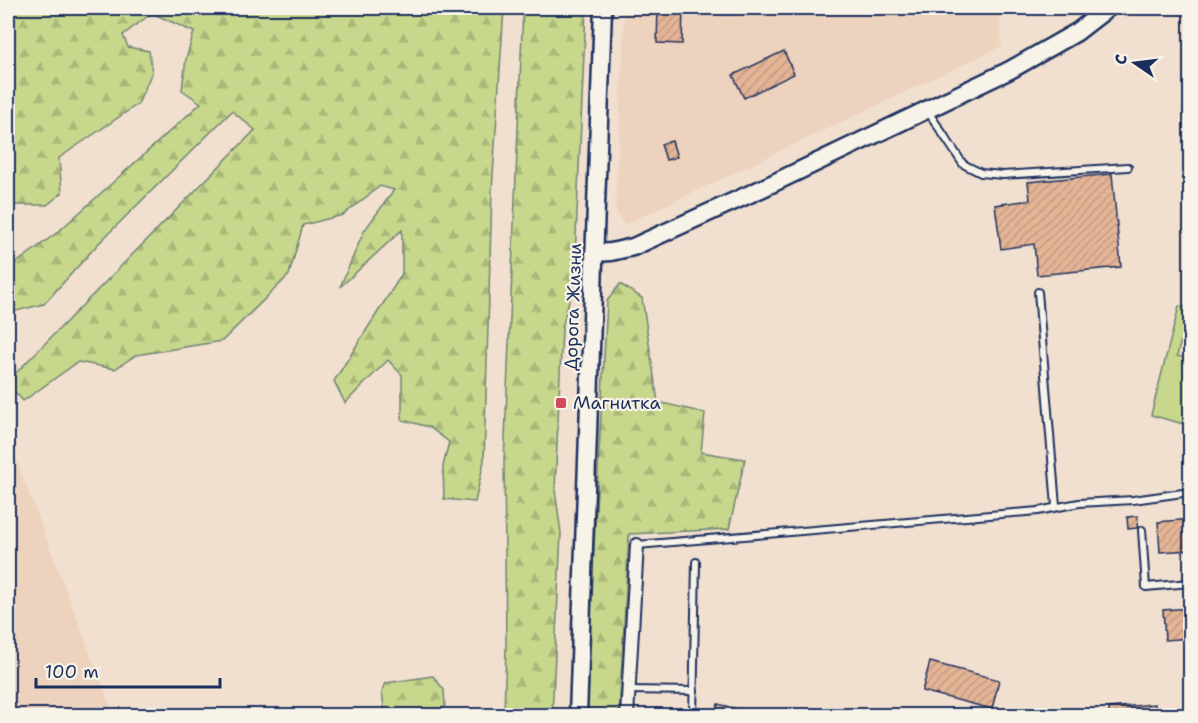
<svg xmlns="http://www.w3.org/2000/svg" width="1198" height="723" font-family="'Shantell Sans',sans-serif">
  <style>
    .built { fill: #edd3be }
    .green { fill: #c7d78b; stroke: #718374; stroke-width: 1.5 }
    .forest { fill: url(#forest-firs); stroke: #718374; stroke-width: 1.5 }
    .building { fill: url(#building-hatch); stroke: #1b2f5e; stroke-width: 1.5 }
    .lines { fill: none; stroke-linecap: round; stroke-linejoin: round }
    .lane-casing { stroke: #1b2f5e; stroke-width: 10 }
    .street-casing { stroke: #1b2f5e; stroke-width: 16 }
    .secondary-casing { stroke: #1b2f5e; stroke-width: 21 }
    .lane { stroke: #f7f3e8; stroke-width: 6 }
    .street { stroke: #f7f3e8; stroke-width: 12 }
    .secondary { stroke: #f7f3e8; stroke-width: 16 }
    .poi-dot { fill: #d1495b; stroke: #f7f3e8; stroke-width: 2 }
    .labels { text-anchor: middle; stroke-width: 4.5; stroke-linejoin: round; paint-order: stroke }
    .street-label { font-size: 18px; fill: #1b2f5e; stroke: #f7f3e8 }
    .poi-label { font-size: 18px; fill: #1b2f5e; stroke: #f7f3e8; text-anchor: start }
  </style>
  <defs>
    <pattern id="forest-firs" width="22" height="20" patternUnits="userSpaceOnUse" patternTransform="scale(1.5)"><rect width="22" height="20" fill="#c7d78b"/><path d="M5 1l3.5 6h-7zM16 11l3.5 6h-7z" fill="#aab97a"/></pattern>
    <pattern id="building-hatch" width="6" height="6" patternUnits="userSpaceOnUse" patternTransform="scale(1.5)"><rect width="6" height="6" fill="#e4b495"/><path d="M-1 1l2-2M0 6l6-6M5 7l2-2" fill="none" stroke="#c39b83"/></pattern>
  </defs>
  <rect width="100%" height="100%" fill="#f1e0cf"/>
  <filter id="ink" filterUnits="userSpaceOnUse"><feTurbulence type="fractalNoise" baseFrequency=".0167" numOctaves="2"/><feDisplacementMap in="SourceGraphic" scale="12" xChannelSelector="R" yChannelSelector="G"/><feConvolveMatrix kernelMatrix="1 2 1 2 8 2 1 2 1" color-interpolation-filters="sRGB"/></filter>
  <g filter="url(#ink)">
    <g class="built">
      <polygon points="625,8 999,8 1002,46 624,225 615,209"/>
      <polygon points="8,438 114,715 8,715"/>
    </g>
    <polygon class="green" points="1179,306 1189,308 1177,356 1190,359 1190,412 1187,425 1151,415"/>
    <g class="forest">
      <polygon points="8,8 504,8 492,191 484,461 475,502 444,499 443,466 449,442 429,427 402,420 402,375 388,360 345,403 334,381 402,274 402,230 340,287 364,231 394,190 380,186 343,215 303,225 289,275 222,341 136,355 115,369 78,362 23,401 8,384 8,381 255,130 232,111 98,244 44,304 12,312 8,306 8,279 11,267 59,231 201,103 182,90 186,59 194,32 152,13 123,35 128,47 149,51 152,72 138,104 59,158 62,193 47,205 11,205 8,208"/>
      <polygon points="523,8 586,8 574,282 562,328 555,490 561,533 552,716 504,715 506,645 504,462"/>
      <polygon points="620,284 642,298 658,402 705,413 701,452 745,459 729,529 629,534 619,715 585,716 607,301"/>
      <polygon points="433,676 444,690 445,706 438,715 385,715 382,692 386,683"/>
    </g>
    <g class="building">
      <polygon points="658,8 683,8 682,44 657,43"/>
      <polygon points="784,51 794,74 744,98 733,75"/>
      <polygon points="672,141 677,157 666,160 661,144"/>
      <polygon points="1112,174 1121,267 1037,275 1034,244 1001,249 995,205 1030,200 1028,182"/>
      <polygon points="1138,516 1137,528 1128,529 1127,517"/>
      <polygon points="1191,519 1191,550 1160,552 1158,522"/>
      <polygon points="1191,608 1191,638 1165,640 1163,610"/>
      <polygon points="930,662 999,680 992,709 922,691"/>
      <polygon points="718,704 749,712 749,716 715,716"/>
      <polygon points="1155,704 1156,716 1109,716 1109,708"/>
    </g>
    <g class="lines">
      <g class="lane-casing">
        <g id="lane">
          <polyline points="927,110 963,164 981,173 1003,175 1128,167"/>
          <polyline points="1038,292 1056,506"/>
          <polyline points="1142,530 1146,587 1190,583"/>
          <polyline points="637,545 1038,511 1079,503 1133,500 1190,492"/>
          <polyline points="629,690 694,691"/>
          <polyline points="693,716 696,562"/>
        </g>
      </g>
      <g class="street-casing">
        <polyline id="street" points="627,716 637,545"/>
      </g>
      <g class="secondary-casing">
        <g id="secondary">
          <polyline points="594,253 611,252 633,247 763,188 1010,70 1077,32 1108,8"/>
          <polyline points="578,716 603,8"/>
        </g>
      </g>
      <use href="#lane" class="lane"/>
      <use href="#street" class="street"/>
      <use href="#secondary" class="secondary"/>
    </g>
  </g>
  <rect class="poi-dot" x="555" y="397" width="12" height="12" rx="3"/>
  <g class="labels">
    <g class="street-label">
      <text transform="translate(573 307) rotate(-88)" y="6">Дорога Жизни</text>
    </g>
    <g class="poi-label">
      <text x="573" y="409">Магнитка</text>
    </g>
  </g>
  <rect width="1198" height="723" fill="none" stroke="#f7f3e8" stroke-width="30"/>
  <rect x="15" y="15" width="1168" height="693" fill="none" stroke="#1b2f5e" stroke-width="2" filter="url(#ink)"/>
  <g transform="translate(1135 63) rotate(284)" stroke="#f7f3e8" stroke-width="4.5" paint-order="stroke">
  <path d="M0-4.5L10 22L0 15L-10 22Z" fill="#1b2f5e"/>
  <text y="-9" font-size="16" font-weight="bold" text-anchor="middle" fill="#1b2f5e">С</text>
  </g>
  <path d="M36 678v9h184v-9" fill="none" stroke="#1b2f5e" stroke-width="3"/>
  <text x="45" y="678" font-size="18" fill="#1b2f5e" stroke="#f7f3e8" stroke-width="4.5" paint-order="stroke">100 m</text>
</svg>
